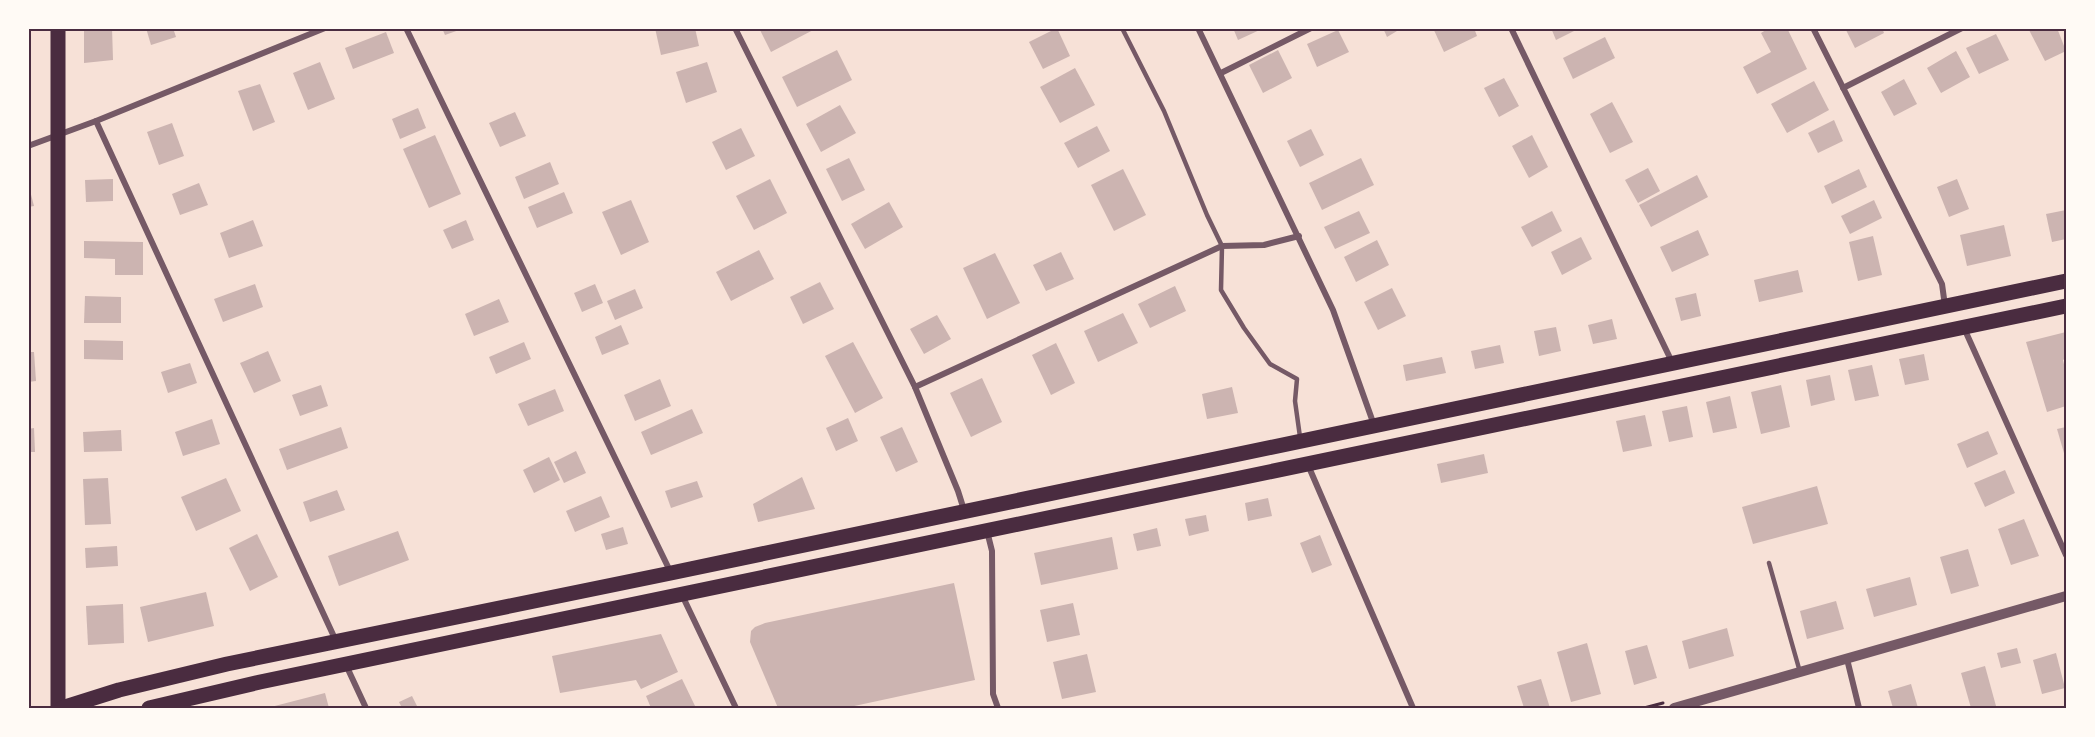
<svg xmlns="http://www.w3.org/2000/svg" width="2095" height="737" font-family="Spectral,serif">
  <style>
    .building { fill: #ccb4b1 }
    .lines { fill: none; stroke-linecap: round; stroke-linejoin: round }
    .path { stroke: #4a2c40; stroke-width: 3 }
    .service { stroke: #755966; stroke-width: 4.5 }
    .minor { stroke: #755966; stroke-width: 6 }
    .tertiary { stroke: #755966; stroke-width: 10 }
    .primary { stroke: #4a2c40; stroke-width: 15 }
    .neatline { fill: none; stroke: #4a2c40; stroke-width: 2 }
  </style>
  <rect width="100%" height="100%" fill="#f7e1d7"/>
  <g class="building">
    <polygon points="84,28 112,28 113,60 84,63"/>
    <polygon points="146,28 173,28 176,37 151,45"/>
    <polygon points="442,28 462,28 462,29 445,35"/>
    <polygon points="655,28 695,28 699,46 661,55"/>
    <polygon points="759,28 817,28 771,52"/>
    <polygon points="1057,28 1070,56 1043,69 1029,42"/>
    <polygon points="1233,28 1264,28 1238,40"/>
    <polygon points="1383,28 1402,28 1387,37"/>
    <polygon points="1433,28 1474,28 1477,36 1444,52"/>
    <polygon points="1551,28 1580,28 1556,40"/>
    <polygon points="1769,28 1787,28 1807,69 1757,94 1743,67 1771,52 1761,33"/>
    <polygon points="1845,28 1882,28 1884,33 1855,48"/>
    <polygon points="2028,28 2057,28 2066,51 2045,61"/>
    <polygon points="1338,30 1349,52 1317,67 1307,44"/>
    <polygon points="386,32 394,53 353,69 345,48"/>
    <polygon points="1996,34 2009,60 1979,74 1966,48"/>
    <polygon points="1605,37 1615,58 1573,79 1563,58"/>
    <polygon points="837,50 852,80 797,107 782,77"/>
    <polygon points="1278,50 1292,78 1263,93 1249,65"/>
    <polygon points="1956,51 1970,77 1941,93 1927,68"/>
    <polygon points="320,62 335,99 308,110 293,73"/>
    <polygon points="707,62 717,92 686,103 676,72"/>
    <polygon points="1075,68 1095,105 1060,123 1040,87"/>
    <polygon points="1504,78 1519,106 1499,117 1484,88"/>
    <polygon points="1904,79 1917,104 1894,116 1881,92"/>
    <polygon points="1814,81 1829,110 1787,133 1771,104"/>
    <polygon points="260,84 275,122 253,131 238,91"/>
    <polygon points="1612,102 1633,142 1610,153 1590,114"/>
    <polygon points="840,105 856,133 821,152 806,124"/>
    <polygon points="418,108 426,128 400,139 392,119"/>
    <polygon points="515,112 526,136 500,147 489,123"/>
    <polygon points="1834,120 1843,141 1818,153 1808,133"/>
    <polygon points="172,123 184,156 159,165 147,132"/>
    <polygon points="1097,126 1110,151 1078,168 1064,143"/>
    <polygon points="741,128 755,156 726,170 712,142"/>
    <polygon points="1311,129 1324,155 1300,167 1287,141"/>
    <polygon points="435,135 461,194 429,208 403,149"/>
    <polygon points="1532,135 1548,167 1529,178 1512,146"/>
    <polygon points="849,158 865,190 842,201 826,169"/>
    <polygon points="1361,158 1374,185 1322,210 1309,183"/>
    <polygon points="550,162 559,184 524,199 515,177"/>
    <polygon points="1648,168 1660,191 1638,203 1625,180"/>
    <polygon points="1123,169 1146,215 1114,231 1091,185"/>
    <polygon points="1859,169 1867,187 1832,204 1824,186"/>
    <polygon points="1697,175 1708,197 1651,227 1639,205"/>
    <polygon points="113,179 113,201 86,202 85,180"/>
    <polygon points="770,179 787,213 754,230 736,196"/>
    <polygon points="1957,179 1969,209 1949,217 1937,187"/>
    <polygon points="28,183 34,206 28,207"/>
    <polygon points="199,183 208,205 180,215 172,194"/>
    <polygon points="564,192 573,213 537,228 528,207"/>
    <polygon points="631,200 649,242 621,255 602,212"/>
    <polygon points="1874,200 1882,218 1850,234 1841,216"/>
    <polygon points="889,202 903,227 865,249 851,224"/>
    <polygon points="2066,210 2066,239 2052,242 2046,214"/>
    <polygon points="1359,211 1370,233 1335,249 1324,227"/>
    <polygon points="1552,211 1562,231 1532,247 1521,227"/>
    <polygon points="253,220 263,246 229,258 220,233"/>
    <polygon points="466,220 474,240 452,249 443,230"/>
    <polygon points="2004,225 2011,256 1967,266 1960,235"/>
    <polygon points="1698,230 1709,255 1672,272 1660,247"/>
    <polygon points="1873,236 1882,275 1858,281 1849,242"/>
    <polygon points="1581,237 1592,259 1562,275 1551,252"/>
    <polygon points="1377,240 1389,265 1356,282 1344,257"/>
    <polygon points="84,241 143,242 143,275 115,275 115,259 84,258"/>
    <polygon points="759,250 774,279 731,301 716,272"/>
    <polygon points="1061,252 1074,279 1046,291 1033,265"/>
    <polygon points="995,253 1020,303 987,319 963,268"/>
    <polygon points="1798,270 1803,292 1759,302 1754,280"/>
    <polygon points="820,282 834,309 803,324 790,297"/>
    <polygon points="255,284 263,307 223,322 214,299"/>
    <polygon points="595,284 603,303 582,312 574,293"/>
    <polygon points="1175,286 1186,311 1150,328 1138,304"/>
    <polygon points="1392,288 1406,316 1378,330 1364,302"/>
    <polygon points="635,289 643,308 615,320 607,301"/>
    <polygon points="1696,293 1701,316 1681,321 1675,298"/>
    <polygon points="85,296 121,297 121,323 84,323"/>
    <polygon points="499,299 509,322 474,336 465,314"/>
    <polygon points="1123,313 1138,343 1098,362 1084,331"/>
    <polygon points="937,315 951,339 924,354 910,329"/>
    <polygon points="1612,319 1617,339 1593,344 1588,325"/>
    <polygon points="621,325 629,344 602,355 595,337"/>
    <polygon points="1556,327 1561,351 1539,356 1534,331"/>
    <polygon points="2066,332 2066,358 2063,360 2066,373 2066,406 2047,412 2026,342"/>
    <polygon points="84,340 123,341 123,360 84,359"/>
    <polygon points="524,342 531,359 496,374 489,357"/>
    <polygon points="853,342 883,398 855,413 825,356"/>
    <polygon points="1056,343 1075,383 1051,395 1032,355"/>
    <polygon points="1500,345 1504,363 1475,369 1471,351"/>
    <polygon points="268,351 281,381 254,393 240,363"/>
    <polygon points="28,352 34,352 36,381 28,382"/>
    <polygon points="1924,354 1929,380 1905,385 1899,359"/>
    <polygon points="1442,357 1446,373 1406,381 1403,365"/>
    <polygon points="190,363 197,383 168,393 161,372"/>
    <polygon points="1872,365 1879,396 1855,401 1848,370"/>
    <polygon points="1830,375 1835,400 1811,406 1806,380"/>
    <polygon points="982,378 1002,422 971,437 950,393"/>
    <polygon points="660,379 671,406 635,421 624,395"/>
    <polygon points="321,385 328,406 300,416 292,395"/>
    <polygon points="1781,385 1790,427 1761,434 1751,392"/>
    <polygon points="1232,387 1238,413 1207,419 1202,394"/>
    <polygon points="555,389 564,411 528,426 518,404"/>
    <polygon points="1730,396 1737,428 1713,433 1706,402"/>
    <polygon points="1687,406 1693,437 1669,442 1662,411"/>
    <polygon points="692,409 703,433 651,455 641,432"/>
    <polygon points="1645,415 1652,446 1623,452 1616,421"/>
    <polygon points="848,418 858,441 836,451 826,428"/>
    <polygon points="212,419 220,444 183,456 175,432"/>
    <polygon points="341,427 348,448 287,470 279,449"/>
    <polygon points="902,427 918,462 896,472 880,437"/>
    <polygon points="2066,427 2066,460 2057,429"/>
    <polygon points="34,428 35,452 28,452 28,429"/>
    <polygon points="121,430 122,451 84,452 83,432"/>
    <polygon points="1988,431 1998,454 1967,468 1957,444"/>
    <polygon points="576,451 586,473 564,483 554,462"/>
    <polygon points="1484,454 1488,473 1441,483 1437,464"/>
    <polygon points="549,457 560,480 534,493 523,470"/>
    <polygon points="2005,470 2015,493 1985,507 1974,483"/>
    <polygon points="802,477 815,509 758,522 753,504"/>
    <polygon points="108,478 111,524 85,525 83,479"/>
    <polygon points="226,478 241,511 196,531 181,497"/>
    <polygon points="697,481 703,497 671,508 665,491"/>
    <polygon points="1817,486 1828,524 1753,544 1742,507"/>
    <polygon points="337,490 345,510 310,522 303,502"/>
    <polygon points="601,496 610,517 575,532 566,511"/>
    <polygon points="1268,498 1272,516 1248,521 1245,503"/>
    <polygon points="1206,515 1209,531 1189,536 1185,519"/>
    <polygon points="2024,519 2039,556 2011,565 1998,529"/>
    <polygon points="623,527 628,544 606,550 601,534"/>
    <polygon points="1157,528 1161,546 1137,551 1133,534"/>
    <polygon points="398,531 409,560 339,586 328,556"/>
    <polygon points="257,534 278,577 250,591 229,548"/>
    <polygon points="1320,535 1332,565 1312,573 1300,543"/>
    <polygon points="1112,537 1118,569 1041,585 1034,553"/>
    <polygon points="117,546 118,566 86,568 85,548"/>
    <polygon points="1968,549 1979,586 1951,594 1940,557"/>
    <polygon points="1910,577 1917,605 1874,617 1866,589"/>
    <polygon points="954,583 975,680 845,708 778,708 750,642 751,631 755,627 765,623"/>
    <polygon points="206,592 214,626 148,642 140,607"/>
    <polygon points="1836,601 1844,629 1807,639 1800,611"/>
    <polygon points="1073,603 1080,635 1047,642 1040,610"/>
    <polygon points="123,604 124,643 88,645 86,606"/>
    <polygon points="1727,628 1734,656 1689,669 1682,641"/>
    <polygon points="661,634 678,672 641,689 636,680 560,693 552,656"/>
    <polygon points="1587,643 1601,694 1571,702 1557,652"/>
    <polygon points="1647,645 1657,678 1634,685 1625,651"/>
    <polygon points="2017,648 2021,663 2001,668 1997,653"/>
    <polygon points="2056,653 2065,688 2042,694 2033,660"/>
    <polygon points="1087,654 1096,692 1062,699 1053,662"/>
    <polygon points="1985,666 1996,706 1985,708 1971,708 1961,673"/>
    <polygon points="682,679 696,708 651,708 646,696"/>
    <polygon points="1541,679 1550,708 1524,708 1517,686"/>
    <polygon points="1911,684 1918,708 1893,708 1888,691"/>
    <polygon points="325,693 329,708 267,708"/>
    <polygon points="412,696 418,708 402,708 399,702"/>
  </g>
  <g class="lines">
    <polyline class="path" points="1644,708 1663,703"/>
    <g class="service">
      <polyline points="1122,28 1164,111 1207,215 1222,246 1221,290 1244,328 1270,364 1297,379 1295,401 1300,437"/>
      <polyline points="1769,563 1800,672"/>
    </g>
    <g class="minor">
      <polyline points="406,28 671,573"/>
      <polyline points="735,28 915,387 958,491 964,510"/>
      <polyline points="1198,28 1333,310 1374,425"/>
      <polyline points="1511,28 1672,362"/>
      <polyline points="1813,28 1942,284 1945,306"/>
      <polyline points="1221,73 1311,28"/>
      <polyline points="1843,88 1962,28"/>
      <polyline points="96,121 336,641"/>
      <polyline points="28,146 96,121 325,28"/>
      <polyline points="1964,328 2066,555"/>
      <polyline points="915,387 1222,246 1264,245 1299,236"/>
      <polyline points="1308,465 1413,708"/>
      <polyline points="987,531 992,551 993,694 998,708"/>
      <polyline points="682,595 736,708"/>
      <polyline points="1847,659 1859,708"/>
      <polyline points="346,665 366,708"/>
    </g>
    <polyline class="tertiary" points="1674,708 2066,596"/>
    <g class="primary">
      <polyline points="58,28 58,708"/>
      <polyline points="62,708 119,690 227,664 671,573 2066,281"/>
      <polyline points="149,708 260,682 2066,306"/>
    </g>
  </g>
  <rect width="2095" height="737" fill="none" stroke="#fffaf5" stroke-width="60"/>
  <rect x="30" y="30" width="2035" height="677" class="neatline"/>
</svg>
